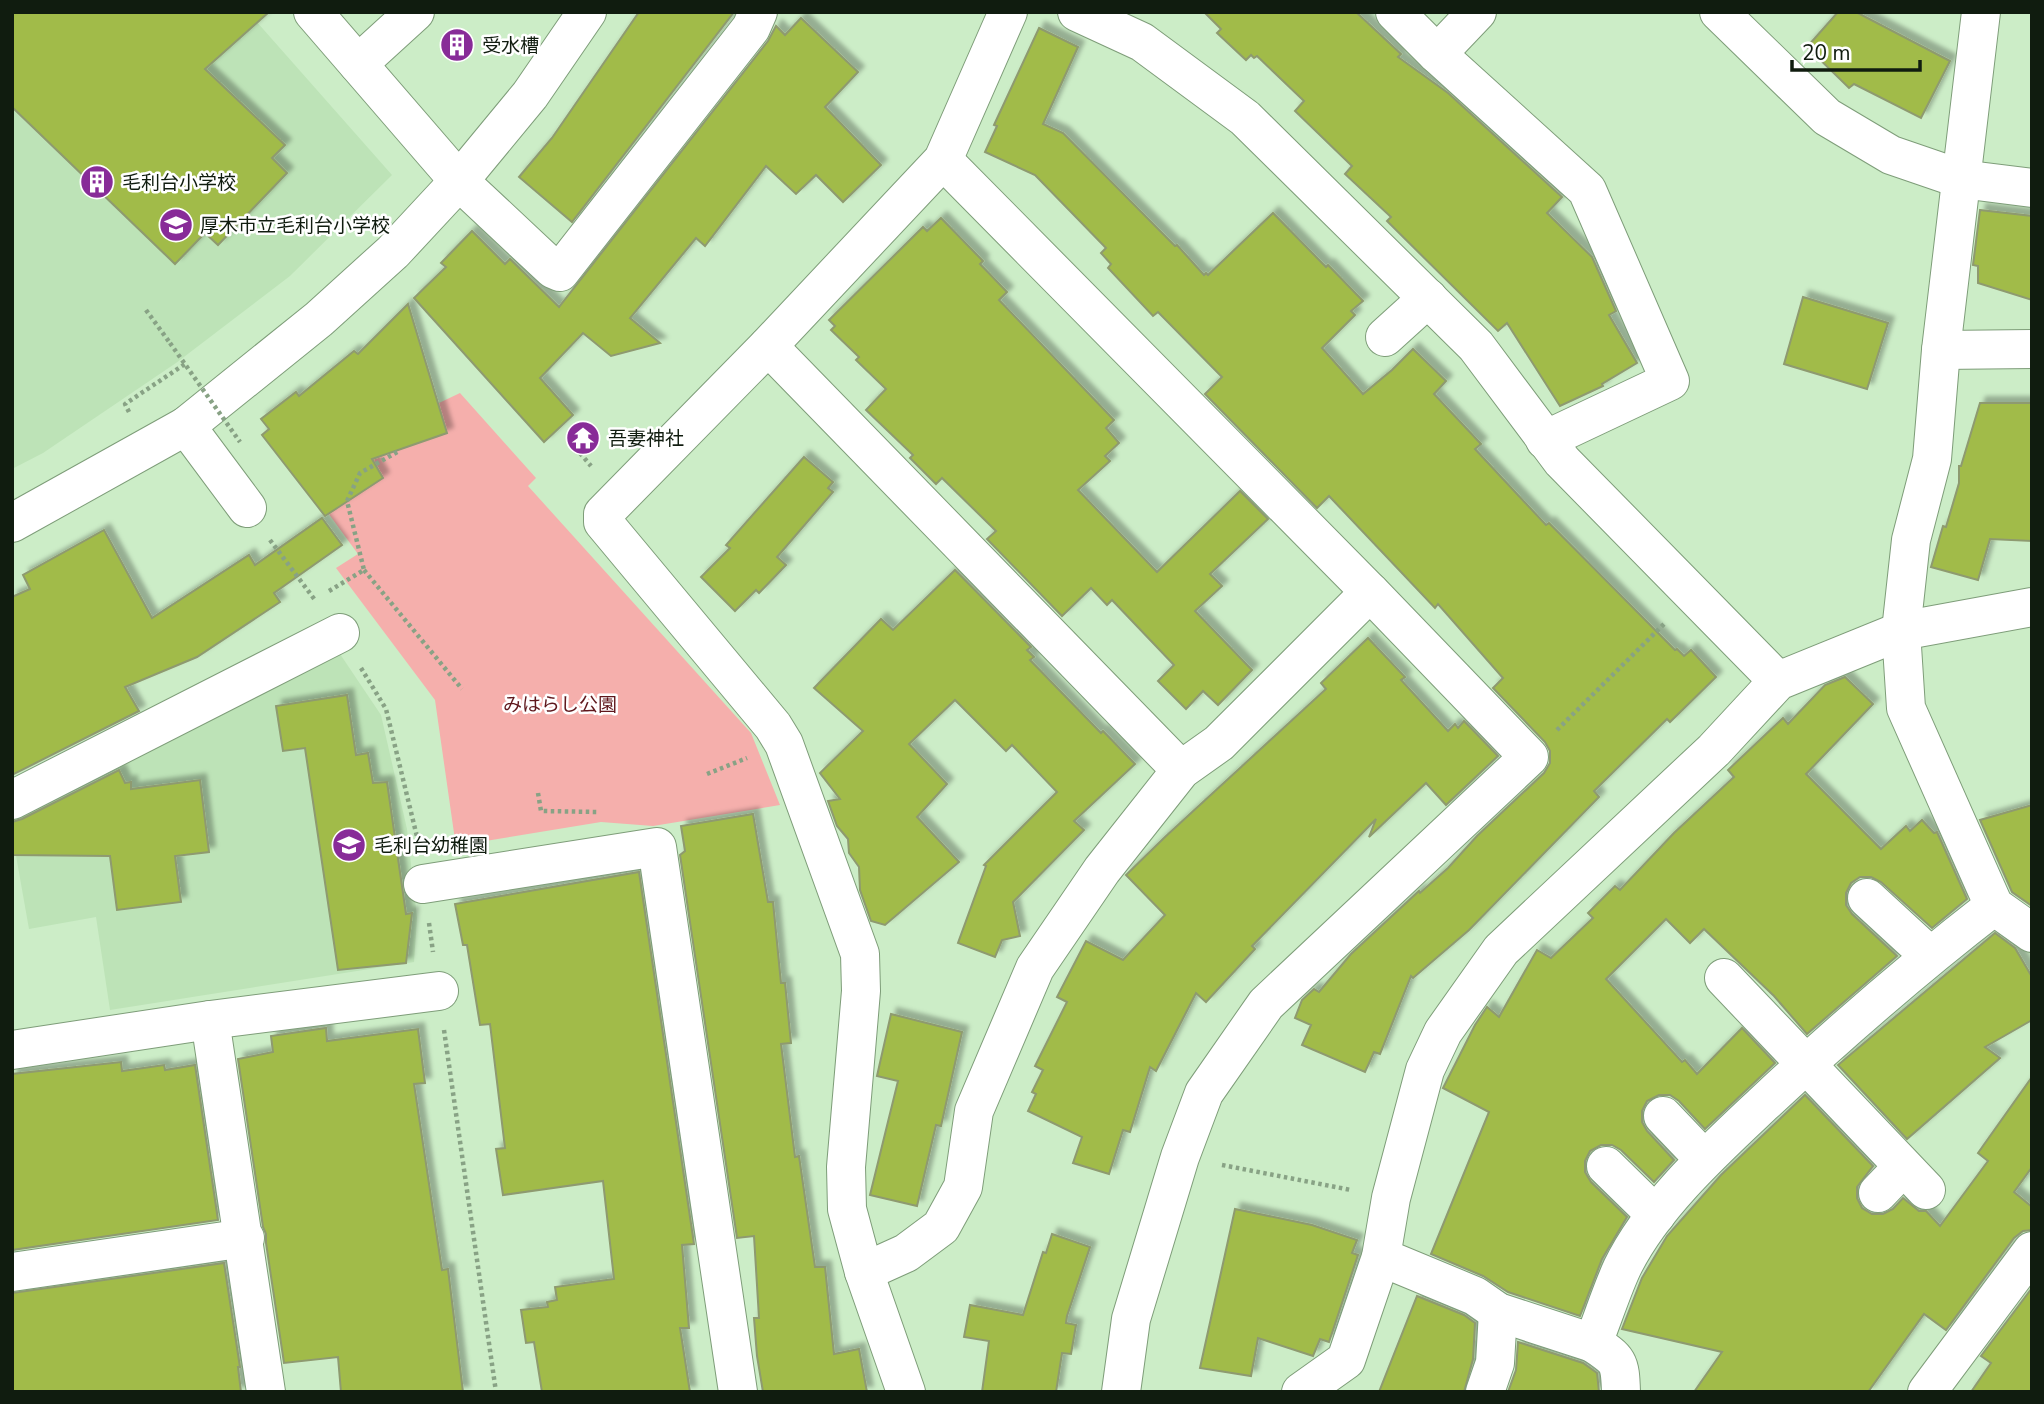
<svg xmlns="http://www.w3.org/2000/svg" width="2044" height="1404" font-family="'Nunito Sans','Noto Sans JP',sans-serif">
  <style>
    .built { fill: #bde3b7 }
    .green { fill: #f5afac }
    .building { fill: #a1bb4a; stroke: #8e9a6f; stroke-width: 2; filter: url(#shadow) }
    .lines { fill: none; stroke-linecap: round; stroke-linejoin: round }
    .minor-casing { stroke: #7e9d79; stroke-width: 40 }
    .path { stroke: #88a285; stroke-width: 4.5; stroke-dasharray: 3.5 3.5; stroke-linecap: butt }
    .minor { stroke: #fff; stroke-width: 38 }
    .path-bridge { stroke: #88a285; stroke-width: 4.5; stroke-dasharray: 3.5 3.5; stroke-linecap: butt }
    .labels { text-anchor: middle; stroke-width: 5; stroke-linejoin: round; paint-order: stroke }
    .poi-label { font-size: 19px; fill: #101c0f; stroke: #fff; text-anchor: start }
    .park-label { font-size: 19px; fill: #5f171c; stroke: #fff }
  </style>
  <defs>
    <filter id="shadow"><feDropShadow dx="6" dy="-6" stdDeviation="2" flood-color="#0004"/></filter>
  </defs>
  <rect width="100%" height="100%" fill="#ccedc7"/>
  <g class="built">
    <polygon points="12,12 248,12 392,175 290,276 176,363 43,453 12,469"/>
    <polygon points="340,654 381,715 407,829 417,918 414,962 110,1010 96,917 29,929 12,833 12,818"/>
  </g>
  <polygon class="green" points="460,393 536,478 528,486 751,733 780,805 653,826 601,822 461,845 455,840 435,700 336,568 358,554 312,491 401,421"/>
  <g class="building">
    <polygon points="12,12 269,12 205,69 285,145 272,158 287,173 218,245 205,233 175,264 12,107"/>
    <polygon points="639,12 734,12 572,222 519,177 552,138"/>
    <polygon points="1204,12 1356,12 1401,54 1398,57 1448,93 1562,197 1547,213 1592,257 1616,311 1609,315 1637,363 1602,384 1603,386 1560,406 1507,323 1498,331 1387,221 1391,217 1345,174 1352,166 1295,111 1304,101 1257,56 1254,58 1251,55 1246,60 1217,33 1221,29"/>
    <polygon points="1838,12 1856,12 1950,61 1921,118 1854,84 1849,88 1807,47"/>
    <polygon points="801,18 858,72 825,107 881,165 843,202 816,175 796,194 766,166 705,246 696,238 630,318 660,343 611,356 583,333 540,378 573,415 544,442 414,298 446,267 441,263 472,231 505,264 510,259 559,307 768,41 776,26 785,35"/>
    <polygon points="1039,28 1078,47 1043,124 1063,133 1175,246 1177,245 1204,275 1206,273 1208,275 1273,213 1326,267 1328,265 1363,301 1351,311 1355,315 1322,348 1363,394 1392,370 1413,349 1446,381 1434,394 1481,444 1475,449 1546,525 1549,523 1675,650 1677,649 1684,656 1691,650 1716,677 1670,722 1667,719 1594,791 1599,797 1469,930 1413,978 1411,976 1380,1054 1374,1052 1365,1072 1302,1045 1311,1025 1295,1018 1302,1000 1314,989 1319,992 1351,954 1419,891 1420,893 1448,868 1477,836 1544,773 1550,763 1550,751 1545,742 1493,688 1503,678 1438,604 1435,608 1329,496 1317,508 1205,394 1222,377 1158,312 1153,316 1108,268 1111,264 1101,253 1106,248 1035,175 985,152 997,126 994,125"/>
    <polygon points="1980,210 2032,216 2032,300 1978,283 1978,266 1973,265"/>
    <polygon points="941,218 983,261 980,264 1007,292 999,300 1114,420 1106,428 1119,443 1105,456 1110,461 1078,490 1157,572 1240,491 1268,519 1210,574 1222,586 1195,611 1252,670 1218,705 1203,691 1186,709 1158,681 1174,665 1112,600 1107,605 1091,588 1062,616 987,539 996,531 942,478 936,484 910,458 913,455 866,410 886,389 856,360 859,357 831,330 835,326 829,320 923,227 927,231"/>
    <polygon points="1803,297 1888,323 1867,389 1784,364"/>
    <polygon points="408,304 447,433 372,459 383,478 325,516 262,435 269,429 261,419 296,392 299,396 354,351 358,354"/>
    <polygon points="1980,403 2032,403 2032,541 1990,539 1978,580 1931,567 1943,526 1946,527 1959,483 1959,466 1961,466"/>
    <polygon points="804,457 833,482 828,488 833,492 777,557 786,565 759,593 756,590 735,611 701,577 730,548 726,545"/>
    <polygon points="322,518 342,545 274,593 280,602 197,657 125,687 139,711 12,775 12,597 30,589 23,575 104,530 152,618 249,555 255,565"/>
    <polygon points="955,570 1031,647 1027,650 1034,657 1030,660 1101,733 1103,731 1135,764 1074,821 1084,830 1013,902 1020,936 1002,940 995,957 958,943 986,866 984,865 1057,792 1012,745 1006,751 955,700 909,744 947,784 917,817 959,862 885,925 871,921 860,890 859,867 849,853 848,839 837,826 828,801 840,799 820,773 863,731 814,688 881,619 893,630"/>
    <polygon points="1368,638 1405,677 1401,680 1448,731 1455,724 1458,728 1464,721 1498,756 1446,805 1426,783 1369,837 1376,819 1252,946 1255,949 1206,1002 1196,993 1156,1071 1150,1067 1130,1132 1123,1130 1109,1174 1073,1163 1082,1137 1028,1111 1036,1094 1032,1092 1043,1070 1035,1066 1067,1002 1057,997 1086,941 1123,960 1165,915 1126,875 1165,837 1326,689 1321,683"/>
    <polygon points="1845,677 1873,704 1806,774 1881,849 1906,826 1910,831 1922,820 1934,833 1937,832 1967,899 1932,928 1881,882 1871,877 1860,877 1851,883 1846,893 1846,905 1852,914 1897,956 1807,1034 1774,996 1704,929 1690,943 1666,919 1606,979 1682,1062 1685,1060 1697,1074 1742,1028 1775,1063 1705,1129 1679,1101 1670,1095 1659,1095 1647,1101 1642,1111 1642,1122 1647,1131 1674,1160 1654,1182 1621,1150 1612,1145 1601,1145 1590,1151 1585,1161 1585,1172 1591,1182 1627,1217 1602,1259 1580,1316 1508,1292 1483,1276 1431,1254 1489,1112 1443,1088 1475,1025 1487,1007 1499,1017 1537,950 1551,958 1593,918 1588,913 1615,886 1620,890 1674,833 1734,777 1728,770 1783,718 1788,724 1825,685"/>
    <polygon points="347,695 356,755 368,753 373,783 387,782 406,914 412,913 406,963 338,970 305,748 283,751 276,706"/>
    <polygon points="119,770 125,783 131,782 131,789 200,780 209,852 175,856 181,902 117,910 110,856 12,855 12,822 22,819"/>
    <polygon points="2032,805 2032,906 2012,892 1980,820"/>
    <polygon points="753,814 768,902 773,902 781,983 785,983 791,1043 781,1044 795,1157 799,1156 815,1267 825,1267 834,1354 859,1349 867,1392 763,1392 757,1356 754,1318 759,1318 754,1236 737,1238 680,855 685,851 681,826"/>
    <polygon points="639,872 694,1244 682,1245 689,1328 680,1328 690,1392 542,1392 534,1342 526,1343 521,1310 548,1307 547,1302 557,1300 555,1287 614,1279 603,1181 503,1195 496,1149 505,1148 490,1024 480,1025 467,945 463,945 455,904"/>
    <polygon points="1995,933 2015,948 2032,977 2032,1020 1985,1047 2000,1058 1907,1139 1838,1065"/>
    <polygon points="891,1014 962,1032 941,1126 936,1125 917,1206 870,1195 898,1081 877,1076"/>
    <polygon points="326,1028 327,1041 418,1029 425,1083 414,1084 442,1270 448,1269 463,1392 341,1392 338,1357 284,1363 266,1243 266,1234 263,1227 238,1059 273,1052 271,1036"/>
    <polygon points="121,1062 122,1071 164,1065 165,1070 195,1065 218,1220 12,1250 12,1074"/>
    <polygon points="2032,1077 2032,1167 2014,1192 2032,1207 2032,1230 2023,1231 2014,1238 1946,1330 1924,1314 1868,1392 1694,1392 1722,1352 1622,1329 1642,1278 1667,1236 1721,1175 1805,1095 1873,1166 1857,1187 1857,1198 1862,1208 1872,1214 1883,1214 1893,1209 1903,1198 1919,1211 1926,1211 1940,1226 1988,1161 1978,1153"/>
    <polygon points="1235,1209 1312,1225 1357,1240 1352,1253 1358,1255 1329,1342 1320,1339 1313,1356 1258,1338 1251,1376 1200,1368"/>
    <polygon points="1052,1234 1090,1247 1067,1316 1066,1323 1076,1325 1071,1354 1062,1353 1056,1392 982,1392 989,1341 964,1337 970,1305 1023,1315 1043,1252 1046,1253"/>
    <polygon points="224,1263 240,1367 238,1367 241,1392 12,1392 12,1293"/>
    <polygon points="2032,1288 2032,1392 1971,1392 1991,1363 1981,1356"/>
    <polygon points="1417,1296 1464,1315 1475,1323 1473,1359 1464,1392 1379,1392"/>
    <polygon points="1518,1342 1583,1363 1597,1373 1599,1392 1508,1392 1516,1370"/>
  </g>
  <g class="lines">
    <g class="minor-casing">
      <g id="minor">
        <polyline points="313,12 459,181 553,269 560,272 751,28 758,12"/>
        <polyline points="1077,12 1142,42 1245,118 1476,346 1562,461 1778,681"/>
        <polyline points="1395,12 1437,54 1587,190 1670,381 1545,440"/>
        <polyline points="1719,12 1827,117 1891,155 1961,179 2032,188"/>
        <polyline points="1981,12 1941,350 1932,459 1911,540 1901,631 1906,708 1994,906 2032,933"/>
        <polyline points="1437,54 1477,12"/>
        <polyline points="358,64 415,12"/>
        <polyline points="943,160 1370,592"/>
        <polyline points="1385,337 1428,298"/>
        <polyline points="768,346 1181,770"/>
        <polyline points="1941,350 2032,349"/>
        <polyline points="186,426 247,508"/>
        <polyline points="12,523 186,426 319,319 393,252 459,181 530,95 587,12"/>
        <polyline points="12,800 340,633"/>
        <polyline points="423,884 657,847 738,1392"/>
        <polyline points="1867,898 1930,956"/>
        <polyline points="1724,978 1926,1190"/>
        <polyline points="210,1020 266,1392"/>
        <polyline points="12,1050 210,1020 439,991"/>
        <polyline points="1663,1116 1704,1159"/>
        <polyline points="1606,1166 1656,1215"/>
        <polyline points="1878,1193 1903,1167"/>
        <polyline points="1381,1257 1475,1296 1498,1312 1593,1343"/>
        <polyline points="12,1272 245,1238"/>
        <polyline points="864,1272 906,1253 941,1227 963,1187 974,1111 1035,968 1102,870 1181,770 1219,743 1370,592 1529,757 1266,1004 1204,1093 1180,1157 1131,1319 1121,1392"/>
        <polyline points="906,1392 864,1272 847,1209 846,1167 861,991 860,954 784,744 773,726 603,522 603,514 768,346 943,160 1008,12"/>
        <polyline points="1301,1392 1346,1360 1381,1257 1391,1198 1425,1070 1443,1032 1501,950 1714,750 1778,681 1901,631 2032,607"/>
        <polyline points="1485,1392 1495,1363 1498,1312"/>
        <path d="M1621,1392C1620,1361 1619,1360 1593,1343C1603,1318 1611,1292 1622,1268C1652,1206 1714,1150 1764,1103C1838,1034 1914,968 1994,906"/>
        <polyline points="1927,1392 2032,1251"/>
      </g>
    </g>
    <g class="path">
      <polyline points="146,310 170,343"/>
      <polyline points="129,412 125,404 185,364"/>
      <polyline points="580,453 591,466"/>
      <polyline points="270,540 315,600"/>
      <polyline points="364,570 462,689"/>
      <polyline points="329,591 364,570 347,501 360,473 399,451"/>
      <polyline points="361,668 386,709 419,845"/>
      <polyline points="1557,730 1665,623"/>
      <polyline points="707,774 747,758"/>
      <polyline points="538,793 541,811 598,812"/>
      <polyline points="429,923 433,952"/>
      <polyline points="444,1030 496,1392"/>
      <polyline points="1222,1165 1351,1190"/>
    </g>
    <use href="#minor" class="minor"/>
    <polyline class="path-bridge" points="170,343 240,442"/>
  </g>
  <defs>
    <g id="building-disc" transform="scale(1.75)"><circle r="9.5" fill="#882c98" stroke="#fff"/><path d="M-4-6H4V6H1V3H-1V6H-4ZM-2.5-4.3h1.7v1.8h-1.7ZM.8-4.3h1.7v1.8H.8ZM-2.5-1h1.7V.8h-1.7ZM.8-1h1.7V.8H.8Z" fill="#fff"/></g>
    <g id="school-disc" transform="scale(1.75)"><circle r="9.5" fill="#882c98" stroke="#fff"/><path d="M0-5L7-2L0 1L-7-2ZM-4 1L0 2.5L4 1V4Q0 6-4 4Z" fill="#fff"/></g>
    <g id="temple-disc" transform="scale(1.75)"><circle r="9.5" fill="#882c98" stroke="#fff"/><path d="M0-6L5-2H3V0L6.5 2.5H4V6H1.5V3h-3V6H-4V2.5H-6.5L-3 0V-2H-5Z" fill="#fff"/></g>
  </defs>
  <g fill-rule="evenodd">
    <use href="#building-disc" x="457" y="45"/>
    <use href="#building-disc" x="97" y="182"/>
    <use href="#school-disc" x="176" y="225"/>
    <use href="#temple-disc" x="583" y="438"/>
    <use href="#school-disc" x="349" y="845"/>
  </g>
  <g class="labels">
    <g class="poi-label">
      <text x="482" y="52">受水槽</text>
      <text x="122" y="189">毛利台小学校</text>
      <text x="200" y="232">厚木市立毛利台小学校</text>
      <text x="608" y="445">吾妻神社</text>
      <text x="374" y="852">毛利台幼稚園</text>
    </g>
    <g class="park-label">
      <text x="560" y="711">みはらし公園</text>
    </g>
  </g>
  <rect width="2044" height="1404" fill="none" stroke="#101c0f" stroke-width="28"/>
  <path d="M1792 60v10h128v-10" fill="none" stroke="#101c0f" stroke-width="3.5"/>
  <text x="1802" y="60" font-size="21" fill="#101c0f" stroke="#ffffff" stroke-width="5" paint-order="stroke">20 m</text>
</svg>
